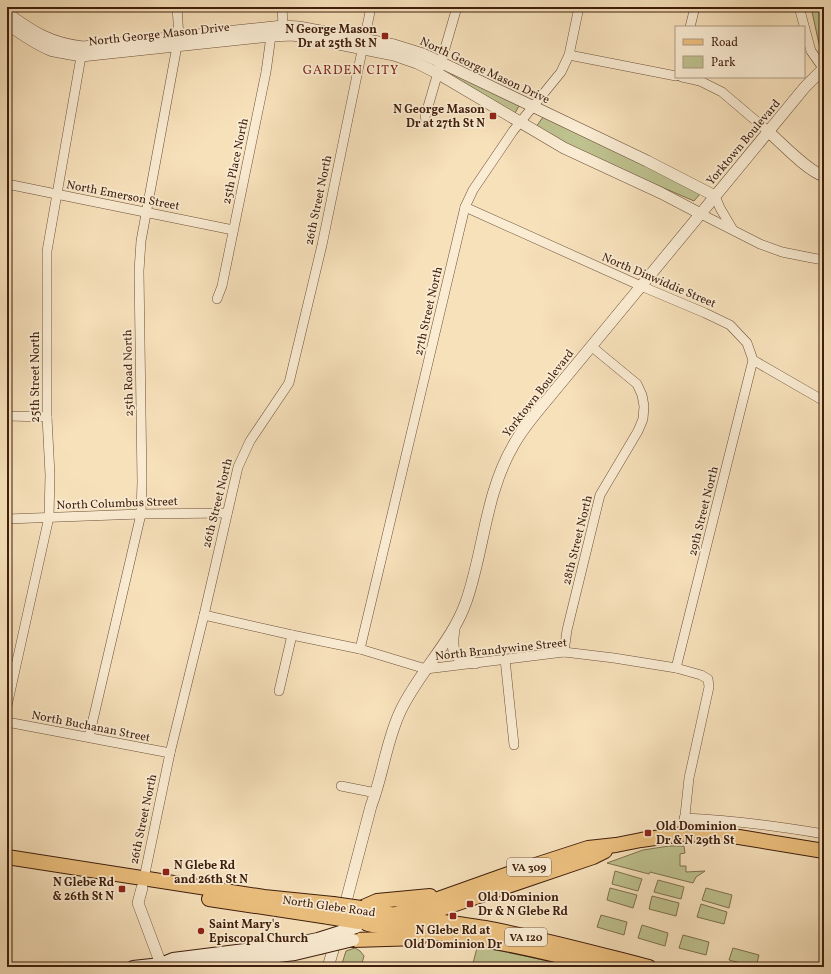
<svg xmlns="http://www.w3.org/2000/svg" width="831" height="974" font-family="Vollkorn,serif">
  <style>
    .green { fill: #bec28f; stroke: #7e704e }
    .lines { fill: none; stroke-linecap: round; stroke-linejoin: round }
    .minor-casing { stroke: #6d4f38; stroke-width: 10 }
    .tertiary-casing { stroke: #6d4f38; stroke-width: 12 }
    .secondary-casing { stroke: #3f1e0d; stroke-width: 14 }
    .primary-casing { stroke: #3f1e0d; stroke-width: 16 }
    .minor { stroke: #faecd3; stroke-width: 9 }
    .tertiary { stroke: #faecd3; stroke-width: 11 }
    .secondary { stroke: #faecd3; stroke-width: 12 }
    .primary { stroke: #ecc07e; stroke-width: 14 }
    .secondary-bridge-casing { stroke: #3f1e0d; stroke-width: 14; stroke-linecap: butt }
    .primary-bridge-casing { stroke: #3f1e0d; stroke-width: 16; stroke-linecap: butt }
    .secondary-bridge { stroke: #faecd3; stroke-width: 12 }
    .primary-bridge { stroke: #ecc07e; stroke-width: 14 }
    .poi-dot { fill: #8f2418; stroke: #faecd3; stroke-width: 1.5 }
    .labels { text-anchor: middle; stroke-width: 3.5; stroke-linejoin: round; paint-order: stroke }
    .shield { fill: #faecd3; stroke: #775c48; stroke-width: 1 }
    .shield-label { font-size: 11px; font-weight: bold; fill: #3f1e0d }
    .poi-label { font-size: 12px; font-weight: bold; fill: #3f1e0d; stroke: #faecd3; text-anchor: start }
    .street-label { font-size: 12px; fill: #3f1e0d; stroke: #faecd3 }
    .neighbourhood-label { font-size: 13px; letter-spacing: 1px; fill: #7a1f14; stroke: #faecd3 }
  </style>
  <rect width="100%" height="100%" fill="#f7e1bb"/>
  <filter id="stains"><feTurbulence type="fractalNoise" baseFrequency=".005" numOctaves="4"/><feColorMatrix values="0 0 0 0 .2 0 0 0 0 .09 0 0 0 0 .02 0 0 0 .5 -.17"/></filter>
  <radialGradient id="worn" r=".72"><stop offset=".6" stop-color="#630" stop-opacity="0"/><stop offset="1" stop-color="#630" stop-opacity=".3"/></radialGradient>
  <g class="green">
    <polygon points="811,7 824,7 824,46 819,44"/>
    <polygon points="453,74 518,104 519,106 515,113 452,76"/>
    <polygon points="543,117 682,182 700,194 694,201 573,149 536,127"/>
    <polygon points="669,846 684,846 685,853 680,854 680,866 686,866 686,872 705,871 696,877 693,883 650,872 649,874 607,863 643,850"/>
    <polygon points="615,871 642,879 638,891 612,884"/>
    <polygon points="658,880 684,887 681,899 654,892"/>
    <polygon points="610,888 637,895 633,908 607,900"/>
    <polygon points="706,888 732,895 729,908 702,900"/>
    <polygon points="652,896 679,903 676,916 649,909"/>
    <polygon points="701,904 727,912 724,924 697,917"/>
    <polygon points="601,915 627,922 624,935 597,927"/>
    <polygon points="642,925 668,933 665,946 638,938"/>
    <polygon points="683,935 709,942 706,955 679,948"/>
    <polygon points="479,947 501,951 577,967 472,967 477,948"/>
    <polygon points="355,948 360,951 364,956 361,967 341,967 346,951"/>
    <polygon points="733,948 759,955 756,967 729,960"/>
  </g>
  <g class="lines">
    <g class="minor-casing">
      <g id="minor">
        <polyline points="282,7 283,26"/>
        <polyline points="799,7 811,51 823,68"/>
        <polyline points="690,27 695,7"/>
        <polyline points="569,55 676,76"/>
        <polyline points="682,77 700,81 722,92 769,132"/>
        <polyline points="425,117 457,7"/>
        <polyline points="7,184 233,230"/>
        <polyline points="715,196 720,208 733,230"/>
        <polyline points="465,207 641,286 705,313 730,325 747,343 753,360 824,401"/>
        <polyline points="701,214 760,244 782,252 812,258 824,260"/>
        <polyline points="217,299 222,286 266,72 271,36 270,30"/>
        <polyline points="7,416 47,417"/>
        <polyline points="7,519 141,514 227,513"/>
        <polyline points="204,615 292,635 360,649 426,669 564,652 614,658 676,668 701,675 708,679 709,687 689,778 683,834"/>
        <polyline points="360,649 465,207 473,190 513,131 561,72 569,55 579,7"/>
        <polyline points="564,652 567,630 600,495 638,431 643,419 644,406 642,395 637,384 591,346"/>
        <polyline points="505,659 514,745"/>
        <polyline points="676,668 753,360"/>
        <polyline points="279,691 292,635"/>
        <polyline points="7,706 49,517 50,475 47,417 47,251 82,51"/>
        <polyline points="7,722 170,753"/>
        <polyline points="89,737 141,514 142,482 139,271 141,241 177,46 179,37 177,7"/>
        <polyline points="341,786 376,793"/>
        <path d="M684,818C731,820 777,826 824,834"/>
        <polyline points="143,883 170,753 204,615 238,467 250,441 289,383 322,245 371,7"/>
      </g>
    </g>
    <g class="tertiary-casing">
      <g id="tertiary">
        <path d="M7,13C33,32 50,43 83,47L283,26L299,27L394,45L423,54L440,62L647,161L715,196"/>
        <path d="M7,24C22,34 36,45 53,51C62,53 72,54 81,56L271,36L293,35L394,55L417,63L437,73L564,148L661,193L701,214"/>
        <path d="M769,132C782,144 809,172 824,176"/>
        <path d="M454,629C451,650 452,659 475,663"/>
        <polyline points="142,888 138,903 162,967"/>
        <path d="M343,913L371,806C383,775 386,742 400,712C418,673 452,642 466,602C484,551 485,494 513,446C523,427 538,411 551,395C570,372 590,348 609,325C674,246 740,167 805,87L824,68"/>
        <polyline points="328,967 337,937"/>
      </g>
    </g>
    <g class="secondary-casing">
      <g id="secondary">
        <polyline points="161,964 173,959 293,944 318,939"/>
        <polyline points="133,967 161,964 169,966"/>
        <polyline points="185,967 295,954 320,948"/>
      </g>
    </g>
    <g class="primary-casing">
      <g id="primary">
        <polyline points="7,857 264,897 333,904"/>
        <polyline points="209,899 329,917"/>
        <path d="M361,908C402,918 444,921 485,928C540,938 594,953 649,967"/>
        <polyline points="361,908 377,901 430,896"/>
        <polyline points="417,917 593,857 605,851"/>
        <polyline points="366,923 393,915 511,873 588,848 616,845 641,840 683,834 739,837 824,851"/>
        <path d="M368,924C400,930 433,932 466,937C512,944 558,955 603,967"/>
        <polyline points="353,940 420,938"/>
      </g>
    </g>
    <use href="#minor" class="minor"/>
    <use href="#tertiary" class="tertiary"/>
    <use href="#secondary" class="secondary"/>
    <use href="#primary" class="primary"/>
    <g class="secondary-bridge-casing">
      <g id="secondary-bridge">
        <polyline points="318,939 356,927"/>
        <polyline points="320,948 353,940"/>
      </g>
    </g>
    <g class="primary-bridge-casing">
      <g id="primary-bridge">
        <polyline points="333,904 361,908"/>
        <polyline points="329,917 359,922"/>
      </g>
    </g>
    <use href="#secondary-bridge" class="secondary-bridge"/>
    <use href="#primary-bridge" class="primary-bridge"/>
  </g>
  <g class="poi-dot">
    <rect x="381" y="32" width="8" height="8" rx="2"/>
    <rect x="489" y="112" width="8" height="8" rx="2"/>
    <rect x="644" y="829" width="8" height="8" rx="2"/>
    <rect x="162" y="868" width="8" height="8" rx="2"/>
    <rect x="118" y="885" width="8" height="8" rx="2"/>
    <rect x="466" y="900" width="8" height="8" rx="2"/>
    <rect x="449" y="912" width="8" height="8" rx="2"/>
    <circle cx="201" cy="931" r="4"/>
  </g>
  <g class="labels">
    <g class="shield">
      <rect x="507" y="858" width="44" height="18" rx="3"/>
      <rect x="505" y="928" width="42" height="18" rx="3"/>
    </g>
    <g class="shield-label">
      <text x="529" y="871">VA 309</text>
      <text x="526" y="941">VA 120</text>
    </g>
    <g class="poi-label">
      <text x="377" y="33" text-anchor="end">N George Mason<tspan x="377" dy="14">Dr at 25th St N</tspan></text>
      <text x="485" y="113" text-anchor="end">N George Mason<tspan x="485" dy="14">Dr at 27th St N</tspan></text>
      <text x="656" y="830">Old Dominion<tspan x="656" dy="14">Dr &amp; N 29th St</tspan></text>
      <text x="174" y="869">N Glebe Rd<tspan x="174" dy="14">and 26th St N</tspan></text>
      <text x="114" y="886" text-anchor="end">N Glebe Rd<tspan x="114" dy="14">&amp; 26th St N</tspan></text>
      <text x="478" y="901">Old Dominion<tspan x="478" dy="14">Dr &amp; N Glebe Rd</tspan></text>
      <text x="209" y="928">Saint Mary's<tspan x="209" dy="14">Episcopal Church</tspan></text>
      <text x="453" y="934" text-anchor="middle">N Glebe Rd at<tspan x="453" dy="14">Old Dominion Dr</tspan></text>
    </g>
    <g class="street-label">
      <text transform="translate(159 34) rotate(-6)" y="4">North George Mason Drive</text>
      <text transform="translate(485 70) rotate(25)" y="4">North George Mason Drive</text>
      <text transform="translate(743 142) rotate(-50)" y="4">Yorktown Boulevard</text>
      <text transform="translate(235 161) rotate(-78)" y="4">25th Place North</text>
      <text transform="translate(123 195) rotate(11)" y="4">North Emerson Street</text>
      <text transform="translate(318 200) rotate(-78)" y="4">26th Street North</text>
      <text transform="translate(659 280) rotate(23)" y="4">North Dinwiddie Street</text>
      <text transform="translate(428 311) rotate(-77)" y="4">27th Street North</text>
      <text transform="translate(128 373) rotate(-91)" y="4">25th Road North</text>
      <text transform="translate(35 377) rotate(-90)" y="4">25th Street North</text>
      <text transform="translate(538 393) rotate(-52)" y="4">Yorktown Boulevard</text>
      <text transform="translate(117 503) rotate(-2)" y="4">North Columbus Street</text>
      <text transform="translate(217 503) rotate(-76)" y="4">26th Street North</text>
      <text transform="translate(703 511) rotate(-76)" y="4">29th Street North</text>
      <text transform="translate(577 540) rotate(-76)" y="4">28th Street North</text>
      <text transform="translate(501 649) rotate(-6)" y="4">North Brandywine Street</text>
      <text transform="translate(91 726) rotate(11)" y="4">North Buchanan Street</text>
      <text transform="translate(143 819) rotate(-78)" y="4">26th Street North</text>
      <text transform="translate(329 906) rotate(8)" y="4">North Glebe Road</text>
    </g>
    <g class="neighbourhood-label">
      <text x="351" y="74">GARDEN CITY</text>
    </g>
  </g>
  <rect width="831" height="974" fill="none" stroke="#f7e1bb" stroke-width="24"/>
  <rect x="8" y="8" width="815" height="958" fill="none" stroke="#3f1e0d" stroke-width="2"/>
  <rect x="12" y="12" width="807" height="950" fill="none" stroke="#3f1e0d"/>
  <rect x="675" y="26" width="130" height="52" fill="#faecd3" stroke="#af9a84"/>
  <rect x="683" y="39" width="20" height="6" fill="#ecc07e" stroke="#af9a84"/>
  <text x="711" y="46" font-size="12" fill="#3f1e0d">Road</text>
  <rect x="683" y="56" width="20" height="12" fill="#bec28f" stroke="#af9a84"/>
  <text x="711" y="66" font-size="12" fill="#3f1e0d">Park</text>
  <rect width="100%" height="100%" filter="url(#stains)"/>
  <rect width="100%" height="100%" fill="url(#worn)"/>
</svg>
